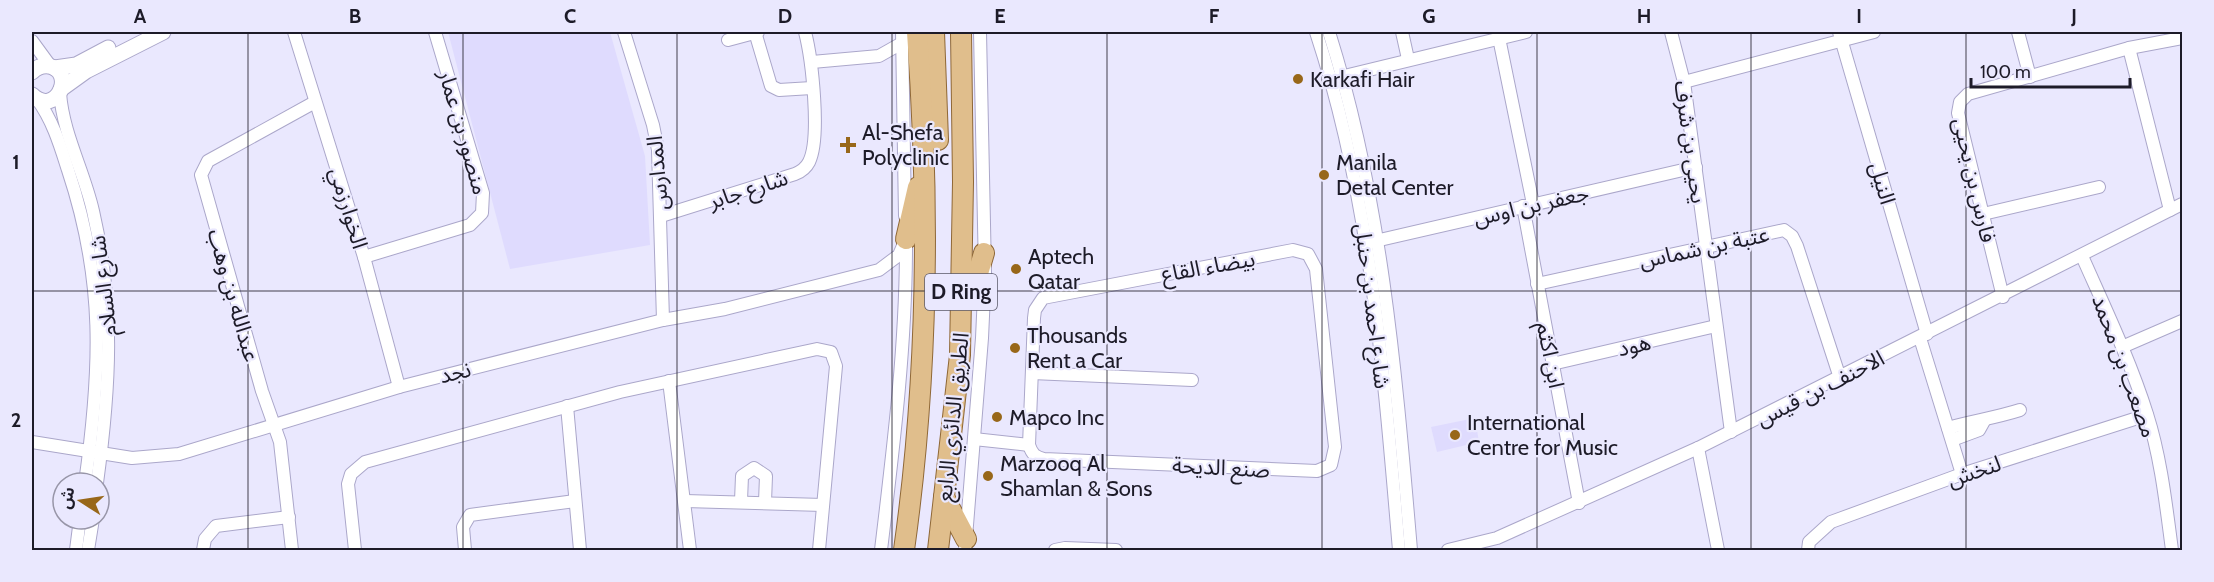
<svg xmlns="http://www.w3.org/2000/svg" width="2214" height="582" font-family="Cabin,'Noto Sans Arabic',sans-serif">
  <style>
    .built { fill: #dfdbfe }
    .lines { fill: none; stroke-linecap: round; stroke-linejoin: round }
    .minor-casing { stroke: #aba7ca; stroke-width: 14 }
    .tertiary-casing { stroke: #aba7ca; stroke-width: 17 }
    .primary-casing { stroke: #8f6837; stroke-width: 22 }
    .minor { stroke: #fff; stroke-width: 12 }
    .tertiary { stroke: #fff; stroke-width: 15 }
    .primary { stroke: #e0be8c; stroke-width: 20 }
    .grid { fill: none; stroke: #1d1b28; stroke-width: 1.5; stroke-opacity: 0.55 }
    .poi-dot { fill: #986719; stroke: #eae8fe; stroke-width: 2 }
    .labels { text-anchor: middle; stroke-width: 4.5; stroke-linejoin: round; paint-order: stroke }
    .shield { fill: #eae8fe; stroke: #5a5868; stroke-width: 1.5 }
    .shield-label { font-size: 21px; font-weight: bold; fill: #1d1b28 }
    .poi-label { font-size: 22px; fill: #1d1b28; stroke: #eae8fe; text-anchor: start }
    .street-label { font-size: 22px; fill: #1d1b28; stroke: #eae8fe }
    .neatline { fill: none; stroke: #1d1b28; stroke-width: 2 }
    .grid-label { font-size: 20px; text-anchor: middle; font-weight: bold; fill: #1d1b28 }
  </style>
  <rect width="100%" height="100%" fill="#eae8fe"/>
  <g class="built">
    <polygon points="448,32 610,32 645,156 650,245 510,269"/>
    <polygon points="1475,418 1479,442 1437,452 1431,427"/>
  </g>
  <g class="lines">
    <g class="minor-casing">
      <g id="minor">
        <polyline points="294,32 364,257 399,387"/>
        <polyline points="624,32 653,125 658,150 663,320"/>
        <polyline points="755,32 771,86 779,90 812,88"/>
        <polyline points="902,32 905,216"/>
        <path d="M1316,32C1371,199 1384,376 1399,550"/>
        <path d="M1329,32C1382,200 1396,375 1411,550"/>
        <polyline points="1402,32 1408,59"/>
        <polyline points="1671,32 1684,82 1731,432"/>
        <polyline points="1839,32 1927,334"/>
        <polyline points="2018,32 2030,77"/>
        <polyline points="1499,38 1533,204"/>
        <polyline points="728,40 758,32"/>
        <polyline points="32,41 51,67"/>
        <polyline points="2129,48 2170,210"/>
        <polyline points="812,62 879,56 902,43"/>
        <polyline points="1336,78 1526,32"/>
        <polyline points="1684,82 1874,32"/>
        <path d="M60,93C63,134 84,171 93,211C115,306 110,387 97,483"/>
        <path d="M37,99C53,121 60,145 68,170C105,281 101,369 85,483"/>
        <polyline points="1523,206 1579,503"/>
        <polyline points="1983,214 2099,187"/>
        <path d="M661,216L795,174C800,172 806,168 809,162C821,138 812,59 805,32"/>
        <polyline points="1371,242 1696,167"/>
        <path d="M1293,250L1308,254L1316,269L1335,447L1331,465L1317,471L1044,459C1035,457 1032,454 1029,445L1034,318L1035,310L1043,298Z"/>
        <path d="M2082,256C2105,308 2130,360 2147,414C2161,458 2166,505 2172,550"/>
        <polyline points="364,257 470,225 482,213 483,193 435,32"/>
        <polyline points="1537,284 1784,230 1792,236 1797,246 1840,378"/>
        <polyline points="2003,297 1958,113 1960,102 1968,94 2129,48 2182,38"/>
        <polyline points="1920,338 1962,474"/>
        <polyline points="2122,347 2182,321"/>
        <polyline points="1552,364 1716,326"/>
        <polyline points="1032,373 1192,380"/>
        <polyline points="669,381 690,550"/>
        <polyline points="567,406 580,550"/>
        <path d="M1948,428C1972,421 1995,418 2020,410"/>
        <polyline points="974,439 1029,445"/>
        <polyline points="1952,440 1979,430 1984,421"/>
        <polyline points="32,442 132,458 179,454 399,387 663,320 725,309 879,270 899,255 906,239"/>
        <polyline points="1698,448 1718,550"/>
        <polyline points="685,501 823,505"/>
        <polyline points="741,501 742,476 754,468 766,476 765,502"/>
        <polyline points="76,550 80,519"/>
        <polyline points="88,550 93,519"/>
        <polyline points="203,550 205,539 216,526 289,517"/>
        <polyline points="292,550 280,442 262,391 201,175 208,161 315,102"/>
        <polyline points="355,550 348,484 351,474 365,462 620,392 817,349 831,352 836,366 819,550"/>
        <polyline points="465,550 463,527 470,515 575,501"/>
        <path d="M881,550C893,450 906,347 906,246"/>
        <polyline points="965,550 982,338 985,272 980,32"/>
        <polyline points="1055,550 1065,548 1116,550"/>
        <polyline points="1448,550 1497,538 1698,448 2182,204"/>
        <polyline points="1808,550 1809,542 1831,522 1962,474 2147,415"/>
      </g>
    </g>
    <g class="tertiary-casing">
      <g id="tertiary">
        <polyline points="55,68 76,65 108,48"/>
        <path d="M32,72C37,67 42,65 49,66C77,72 56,118 32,95"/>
        <polyline points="61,89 86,71 163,32"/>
      </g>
    </g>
    <g class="primary-casing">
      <g id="primary">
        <polyline points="934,32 938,140"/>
        <polyline points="906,239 918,187"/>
        <polyline points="963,301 979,270 984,253"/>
        <polyline points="944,497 966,539"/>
        <path d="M904,550C928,379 930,204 917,32"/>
        <polyline points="938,550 960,355 963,182 961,32"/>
      </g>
    </g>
    <use href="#minor" class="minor"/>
    <use href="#tertiary" class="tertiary"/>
    <use href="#primary" class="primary"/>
  </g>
  <path class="grid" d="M248,32V550M463,32V550M677,32V550M892,32V550M1107,32V550M1322,32V550M1537,32V550M1751,32V550M1966,32V550M32,291H2182"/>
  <g class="poi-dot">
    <circle cx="1298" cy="79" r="6"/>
    <path d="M845 136h6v6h6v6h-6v6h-6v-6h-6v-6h6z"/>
    <circle cx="1324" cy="175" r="6"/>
    <circle cx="1016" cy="269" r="6"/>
    <circle cx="1015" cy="348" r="6"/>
    <circle cx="997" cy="417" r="6"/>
    <circle cx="1455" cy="435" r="6"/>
    <circle cx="988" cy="476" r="6"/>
  </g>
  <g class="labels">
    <rect class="shield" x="925" y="274" width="72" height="36" rx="4.5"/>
    <g class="shield-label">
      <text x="961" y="299">D Ring</text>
    </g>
    <g class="poi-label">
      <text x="1310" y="87">Karkafi Hair</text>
      <text x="862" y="140">Al-Shefa<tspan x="862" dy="25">Polyclinic</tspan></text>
      <text x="1336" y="170">Manila<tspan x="1336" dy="25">Detal Center</tspan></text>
      <text x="1028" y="264">Aptech<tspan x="1028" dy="25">Qatar</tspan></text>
      <text x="1027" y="343">Thousands<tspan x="1027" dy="25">Rent a Car</tspan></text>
      <text x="1009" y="425">Mapco Inc</text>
      <text x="1467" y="430">International<tspan x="1467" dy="25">Centre for Music</tspan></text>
      <text x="1000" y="471">Marzooq Al<tspan x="1000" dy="25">Shamlan &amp; Sons</tspan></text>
    </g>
    <g class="street-label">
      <text transform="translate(464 132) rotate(74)" y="8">منصور بن عمار</text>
      <text transform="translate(1691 142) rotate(82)" y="8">يحيى بن شرف</text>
      <text transform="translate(657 173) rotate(-95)" y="8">المدارس</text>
      <text transform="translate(1975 180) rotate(77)" y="8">فارس بن يحيى</text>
      <text transform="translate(1883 183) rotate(74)" y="8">النيل</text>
      <text transform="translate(748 189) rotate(-18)" y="8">شارع جابر</text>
      <text transform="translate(1531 205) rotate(-13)" y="8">جعفر بن اوس</text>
      <text transform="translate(349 208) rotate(73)" y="8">الخوارزمي</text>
      <text transform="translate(1704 247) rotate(-12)" y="8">عتبة بن شماس</text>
      <text transform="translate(1208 266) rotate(-10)" y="8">بيضاء القاع</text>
      <text transform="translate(103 286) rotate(-97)" y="8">شارع السلام</text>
      <text transform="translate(234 295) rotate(74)" y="8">عبدالله بن وهب</text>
      <text transform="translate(1373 306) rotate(83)" y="8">شارع احمد بن حنبل</text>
      <text transform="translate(1634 345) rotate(-13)" y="8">هود</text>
      <text transform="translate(1551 355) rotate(79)" y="8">ابن اكثم</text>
      <text transform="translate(2125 366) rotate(70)" y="8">مصعب بن محمد</text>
      <text transform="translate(455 372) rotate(-14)" y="8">نجد</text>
      <text transform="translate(1820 388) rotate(-27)" y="8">الاحنف بن قيس</text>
      <text transform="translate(952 417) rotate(-84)" y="8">الطريق الدائري الرابع</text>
      <text transform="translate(1221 467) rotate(3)" y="8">صنع الديحة</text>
      <text transform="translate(1974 471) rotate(-19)" y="8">لنخش</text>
    </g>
  </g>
  <rect width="2214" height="582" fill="none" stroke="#eae8fe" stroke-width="66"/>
  <g transform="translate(81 501) rotate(282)"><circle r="28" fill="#eae8fe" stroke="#9896a8" stroke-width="1.5"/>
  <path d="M0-4.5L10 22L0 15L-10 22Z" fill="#986719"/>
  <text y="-9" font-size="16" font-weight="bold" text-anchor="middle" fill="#1d1b28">ش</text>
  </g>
  <path d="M1971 78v9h159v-9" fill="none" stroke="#1d1b28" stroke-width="3"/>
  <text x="1980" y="78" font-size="18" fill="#1d1b28" stroke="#eae8fe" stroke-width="4.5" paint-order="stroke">100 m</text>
  <rect x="33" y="33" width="2148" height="516" class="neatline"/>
  <g class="grid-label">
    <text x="140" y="23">A</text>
    <text x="355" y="23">B</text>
    <text x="570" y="23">C</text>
    <text x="785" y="23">D</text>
    <text x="1000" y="23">E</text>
    <text x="1214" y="23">F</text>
    <text x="1429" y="23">G</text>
    <text x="1644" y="23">H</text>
    <text x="1859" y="23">I</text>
    <text x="2074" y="23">J</text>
    <text x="16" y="169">1</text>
    <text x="16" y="427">2</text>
  </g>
</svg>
